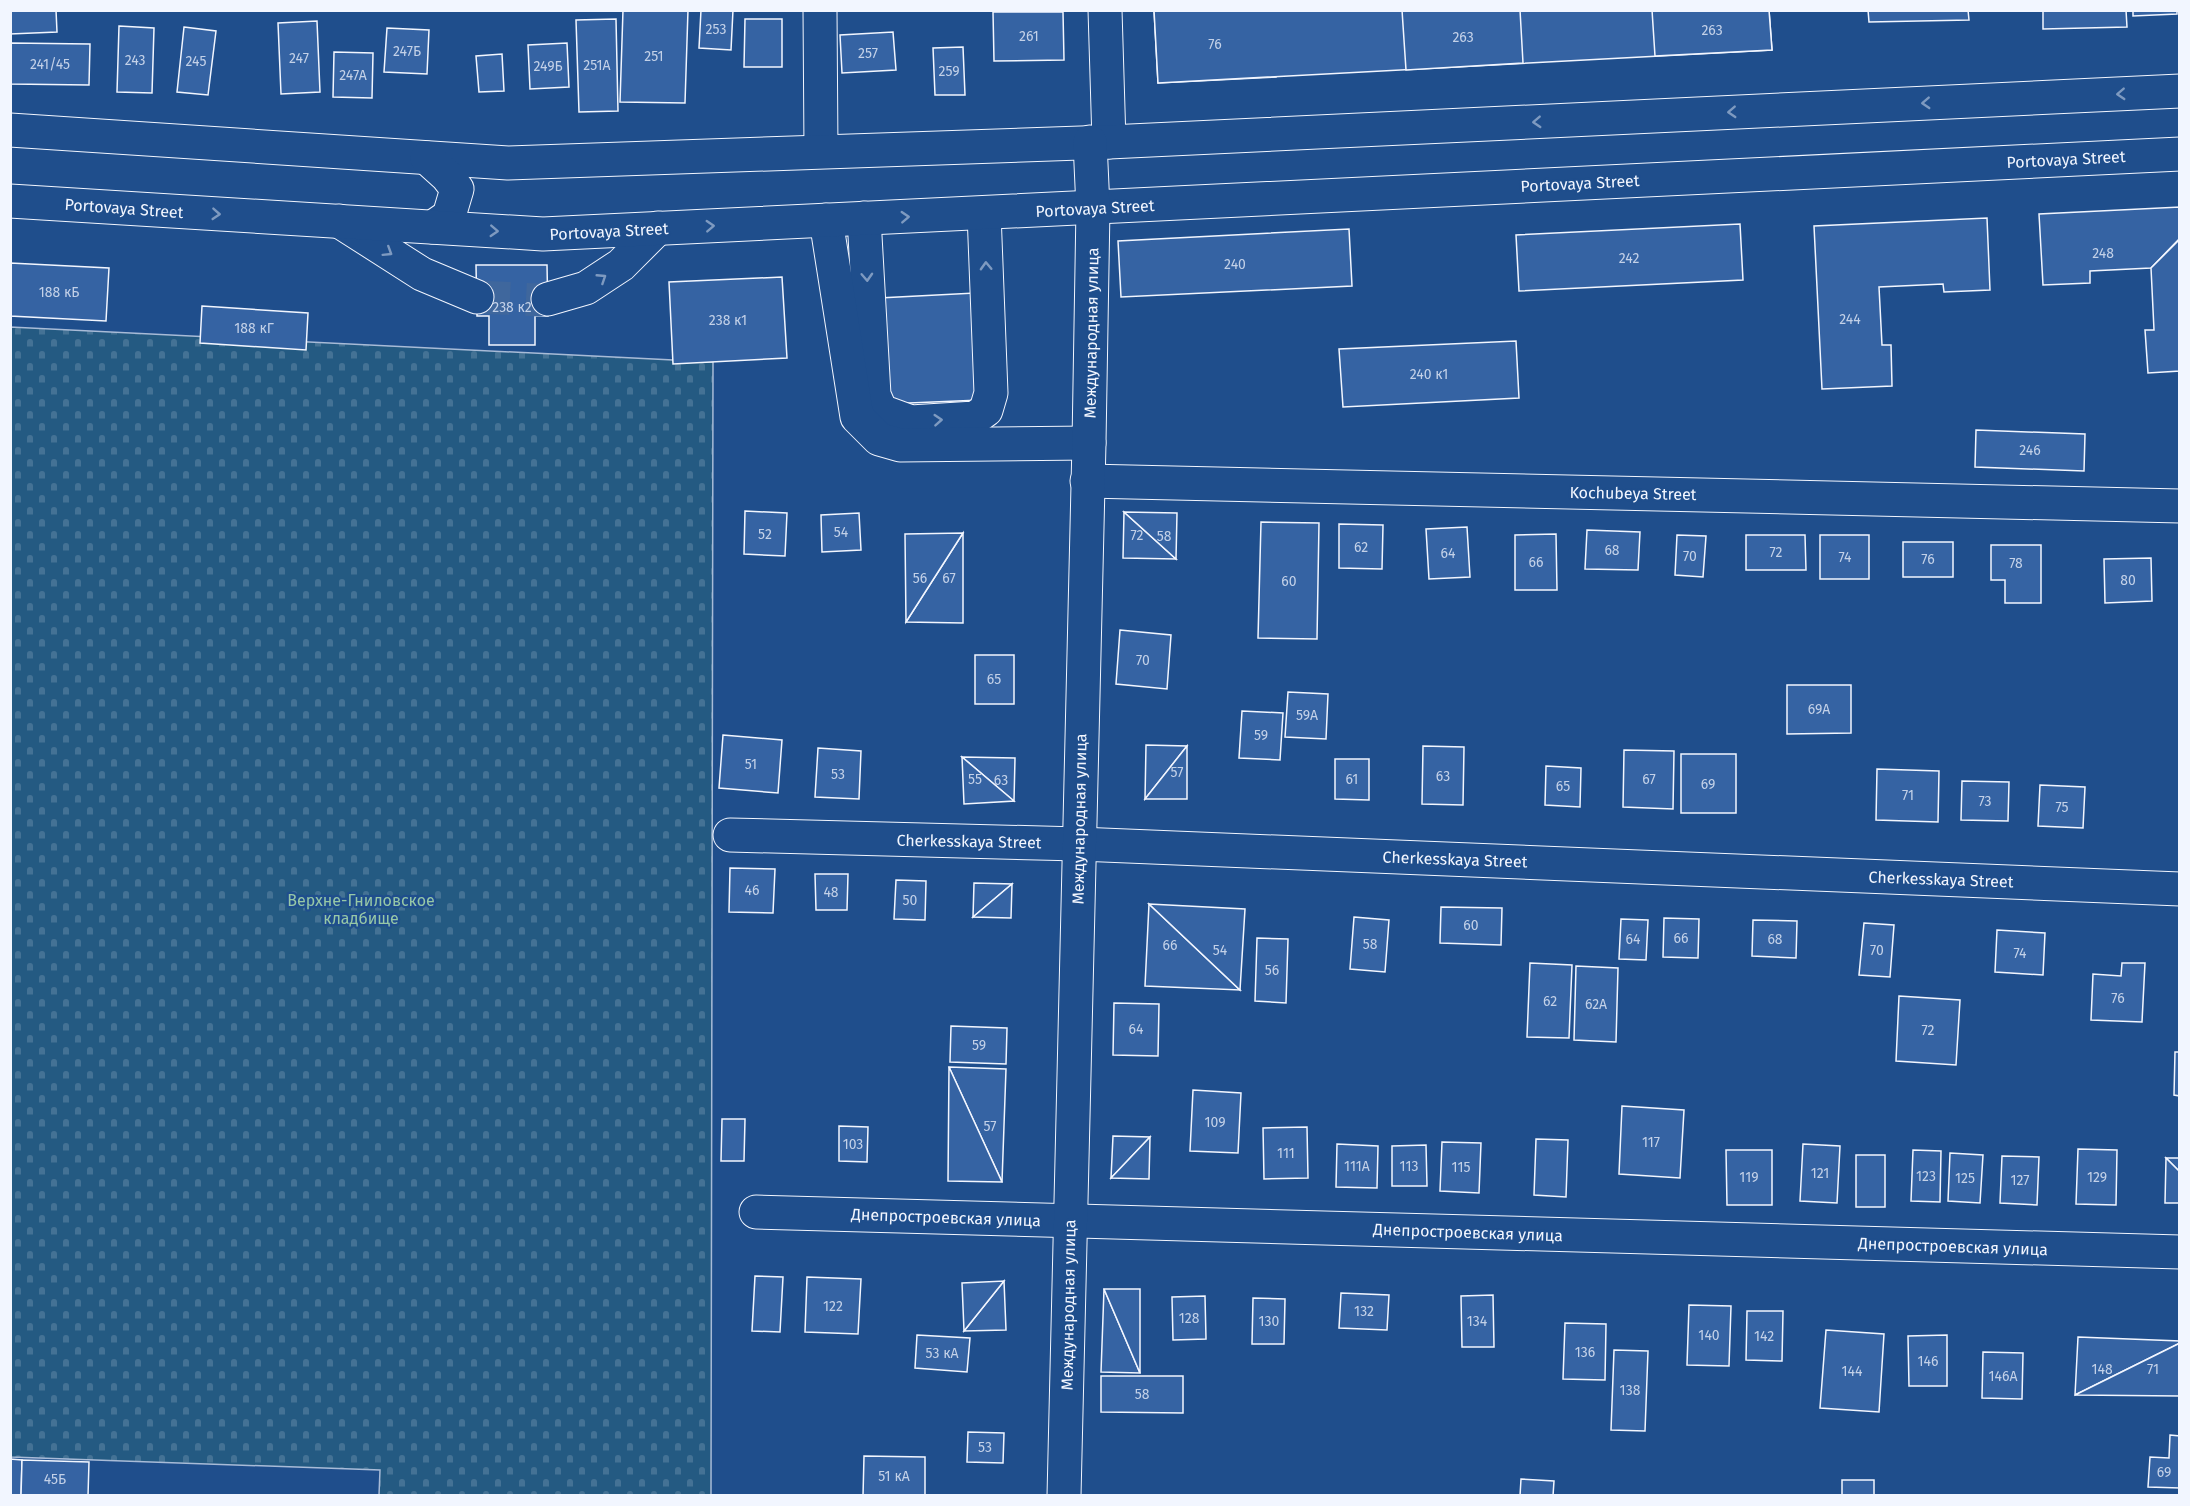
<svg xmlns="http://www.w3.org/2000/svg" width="2190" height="1506" font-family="'Fira Sans',sans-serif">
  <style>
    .cemetery { fill: url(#cemetery-stones); stroke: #a8bbd7; stroke-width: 1.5 }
    .building { fill: #3563a3; stroke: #f2f6ff; stroke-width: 1.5 }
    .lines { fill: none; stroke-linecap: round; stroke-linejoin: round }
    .minor-tunnel { stroke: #3f679d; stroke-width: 33; stroke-dasharray: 33 16; stroke-linecap: butt }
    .minor-casing { stroke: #f2f6ff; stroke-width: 35 }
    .major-casing { stroke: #f2f6ff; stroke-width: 35 }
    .minor { stroke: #1f4e8c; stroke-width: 33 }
    .major { stroke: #1f4e8c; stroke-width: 33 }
    .oneway { stroke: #7e9ac0 }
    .labels { text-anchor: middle; stroke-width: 4.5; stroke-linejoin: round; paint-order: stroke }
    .number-label { font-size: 14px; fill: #c3d1e8 }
    .street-label { font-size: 16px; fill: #f2f6ff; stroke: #1f4e8c }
    .park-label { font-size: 16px; fill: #97c8a6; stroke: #1f4e8c }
  </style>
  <defs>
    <pattern id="cemetery-stones" width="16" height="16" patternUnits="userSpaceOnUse" patternTransform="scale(1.5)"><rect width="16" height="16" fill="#245a82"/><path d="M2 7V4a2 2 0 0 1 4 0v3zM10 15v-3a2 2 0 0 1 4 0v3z" fill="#447295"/></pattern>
  </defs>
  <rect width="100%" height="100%" fill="#1f4e8c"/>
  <polygon class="cemetery" points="10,327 713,362 711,1495 379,1495 380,1470 11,1457"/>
  <g class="building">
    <polygon points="10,10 56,10 57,32 10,34"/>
    <polygon points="623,10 688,10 685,103 620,102"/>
    <polygon points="701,10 733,10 731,50 699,48"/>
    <polygon points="1154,10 1272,10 1276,77 1158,83"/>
    <polygon points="1154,10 1769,10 1772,50 1158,83"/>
    <polygon points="1402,10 1520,10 1523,63 1406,70"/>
    <polygon points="1652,10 1769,10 1772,50 1655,56"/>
    <polygon points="1868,10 1968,10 1969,20 1869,22"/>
    <polygon points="2043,10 2126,10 2127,27 2043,29"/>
    <polygon points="2133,10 2177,10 2177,14 2133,16"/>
    <polygon points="993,12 1063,12 1064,60 994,61"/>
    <polygon points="616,19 618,111 579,112 576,20"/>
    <polygon points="745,19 782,19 782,67 744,67"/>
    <polygon points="317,21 320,92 281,94 278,23"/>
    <polygon points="119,26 154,28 152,93 117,92"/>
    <polygon points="184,27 216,31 208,95 177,92"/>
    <polygon points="387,28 429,30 427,74 384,72"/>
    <polygon points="893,32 896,70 842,73 840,35"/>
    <polygon points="10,43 90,44 89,85 10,84"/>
    <polygon points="567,43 569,87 530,89 528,45"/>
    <polygon points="963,47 965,95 935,95 933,48"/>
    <polygon points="334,52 373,53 372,98 333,97"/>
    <polygon points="502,54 504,91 479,92 476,56"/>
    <polygon points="2180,207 2180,238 2151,268 2090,271 2090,283 2043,285 2039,214"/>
    <polygon points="1987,218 1990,290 1944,292 1943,284 1879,287 1882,345 1891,345 1892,386 1822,389 1814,226"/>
    <polygon points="1740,224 1743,280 1519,291 1516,235"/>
    <polygon points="1349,229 1352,286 1121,297 1118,241"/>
    <polygon points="2180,239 2180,371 2148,373 2145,330 2154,330 2151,268"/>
    <polygon points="10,263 109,268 106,321 10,316"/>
    <polygon points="476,265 547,265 548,316 535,316 535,345 489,345 489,316 477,316"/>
    <polygon points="782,277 787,358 673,364 669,282"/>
    <polygon points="975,293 981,400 885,404 879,298"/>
    <polygon points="202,306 308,313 306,350 200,343"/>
    <polygon points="1516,341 1519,398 1343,407 1339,349"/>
    <polygon points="1976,430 2085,434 2084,471 1975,467"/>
    <polygon points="745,511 787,513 785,556 744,554"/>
    <polygon points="1124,512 1176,559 1123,558"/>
    <polygon points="1124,512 1177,513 1176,559"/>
    <polygon points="859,513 861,550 822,552 821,515"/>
    <polygon points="1261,522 1319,523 1317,639 1258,638"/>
    <polygon points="1339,524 1383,525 1382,569 1339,568"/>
    <polygon points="1467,527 1470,577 1429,579 1426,529"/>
    <polygon points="1587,530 1640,532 1638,570 1585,569"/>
    <polygon points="963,533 963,623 906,622"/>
    <polygon points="963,533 906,622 905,534"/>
    <polygon points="1556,534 1557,590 1515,590 1515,535"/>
    <polygon points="1677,535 1706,536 1703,577 1675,575"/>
    <polygon points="1746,535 1805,535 1806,570 1746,570"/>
    <rect x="1820" y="535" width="49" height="44"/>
    <rect x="1903" y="542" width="50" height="35"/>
    <polygon points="1991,545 2041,545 2041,603 2005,603 2005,580 1991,580"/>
    <polygon points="2151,558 2152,601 2105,603 2104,559"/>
    <polygon points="1120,630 1171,635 1167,689 1116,684"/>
    <rect x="975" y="655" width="39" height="49"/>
    <polygon points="1787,685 1851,685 1851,733 1787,734"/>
    <polygon points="1288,692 1328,694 1326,739 1285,737"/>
    <polygon points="1242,711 1283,713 1280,760 1239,758"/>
    <polygon points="723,735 782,740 778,793 719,788"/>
    <polygon points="1146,745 1187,746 1145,799"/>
    <polygon points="1187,746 1187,799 1145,799"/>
    <polygon points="1423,746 1464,747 1463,805 1422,804"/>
    <polygon points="818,748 861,751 859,799 815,797"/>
    <polygon points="1624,750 1674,751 1673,809 1623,807"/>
    <rect x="1681" y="754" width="55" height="59"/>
    <polygon points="962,757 1015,758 1014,801"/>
    <polygon points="962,757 1014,801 964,804"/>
    <polygon points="1335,759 1369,759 1369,800 1335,799"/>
    <polygon points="1546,766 1581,768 1580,807 1545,805"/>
    <polygon points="1877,769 1939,771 1938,822 1876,820"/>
    <polygon points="1962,781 2009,782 2008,821 1961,820"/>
    <polygon points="2040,785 2085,787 2083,828 2038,826"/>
    <polygon points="730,868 775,869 773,913 729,912"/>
    <polygon points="815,874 848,874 847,910 816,910"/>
    <polygon points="896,880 926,881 925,920 894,919"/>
    <polygon points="974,883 1012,884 973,917"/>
    <polygon points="1012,884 1011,918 973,917"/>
    <polygon points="1149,904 1240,990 1145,986"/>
    <polygon points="1149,904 1245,909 1240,990"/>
    <polygon points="1441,907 1502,908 1501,945 1440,943"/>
    <polygon points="1354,917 1389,920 1385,972 1350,969"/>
    <polygon points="1664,918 1699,919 1698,958 1663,957"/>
    <polygon points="1621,919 1648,920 1646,960 1619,959"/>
    <polygon points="1753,920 1797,921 1796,958 1752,956"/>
    <polygon points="1864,923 1894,925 1890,977 1859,975"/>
    <polygon points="1997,930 2045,933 2043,975 1995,972"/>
    <polygon points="1257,938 1288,939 1286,1003 1255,1001"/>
    <polygon points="1530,963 1572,965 1569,1038 1527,1037"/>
    <polygon points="2122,963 2145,963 2142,1022 2091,1020 2093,974 2121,976"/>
    <polygon points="1576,966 1618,968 1616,1042 1574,1040"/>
    <polygon points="1899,996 1960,1000 1956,1065 1896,1061"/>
    <polygon points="1114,1003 1159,1004 1158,1056 1113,1055"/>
    <polygon points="951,1026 1007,1028 1006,1064 950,1062"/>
    <polygon points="2175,1052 2180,1052 2180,1096 2174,1095"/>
    <polygon points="949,1067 1006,1069 1002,1182"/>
    <polygon points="949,1067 1002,1182 948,1181"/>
    <polygon points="1193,1090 1241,1093 1238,1153 1190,1151"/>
    <polygon points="1622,1106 1684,1110 1680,1178 1619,1174"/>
    <polygon points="722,1119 745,1119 744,1161 721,1161"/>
    <polygon points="839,1126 868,1127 867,1162 839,1161"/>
    <polygon points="1307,1127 1308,1178 1264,1179 1263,1128"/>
    <polygon points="1113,1136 1150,1137 1111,1178"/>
    <polygon points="1150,1137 1149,1179 1111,1178"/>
    <polygon points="1536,1139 1568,1140 1566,1197 1534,1195"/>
    <polygon points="1442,1142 1481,1143 1479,1193 1440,1191"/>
    <polygon points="1337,1144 1378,1146 1377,1188 1336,1187"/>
    <polygon points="1803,1144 1840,1146 1837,1203 1800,1201"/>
    <polygon points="1426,1145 1427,1186 1392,1186 1392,1146"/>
    <polygon points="2078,1149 2117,1150 2116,1205 2076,1204"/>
    <polygon points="1726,1150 1772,1150 1772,1205 1727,1205"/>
    <polygon points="1913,1150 1941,1151 1940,1202 1911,1201"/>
    <polygon points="1950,1153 1983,1155 1980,1203 1948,1201"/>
    <rect x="1856" y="1155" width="29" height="52"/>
    <polygon points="2002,1156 2039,1157 2037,1205 2000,1203"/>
    <polygon points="2166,1158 2180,1158 2180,1172"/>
    <polygon points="2166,1158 2180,1172 2180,1203 2165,1203"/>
    <polygon points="755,1276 783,1277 780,1332 752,1331"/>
    <polygon points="807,1277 861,1279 858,1334 805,1332"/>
    <polygon points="1004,1281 1006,1330 964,1331"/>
    <polygon points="1004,1281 964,1331 962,1283"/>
    <polygon points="1104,1289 1140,1373 1101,1372"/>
    <polygon points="1104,1289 1140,1289 1140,1373"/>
    <polygon points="1341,1293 1389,1295 1387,1330 1339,1328"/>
    <polygon points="1493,1295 1494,1347 1462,1347 1461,1296"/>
    <polygon points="1205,1296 1206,1339 1173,1340 1172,1297"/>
    <polygon points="1253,1298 1285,1299 1284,1344 1252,1344"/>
    <polygon points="1689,1305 1731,1306 1729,1366 1687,1365"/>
    <polygon points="1747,1311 1783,1311 1782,1361 1746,1360"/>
    <polygon points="1565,1323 1606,1324 1605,1380 1563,1379"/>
    <polygon points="1826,1330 1884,1334 1879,1412 1820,1408"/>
    <polygon points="917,1335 970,1338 967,1372 915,1368"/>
    <polygon points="1947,1335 1947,1386 1909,1386 1908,1336"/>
    <polygon points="2078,1337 2180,1341 2180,1343 2075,1395"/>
    <polygon points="2180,1343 2180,1396 2075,1395"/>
    <polygon points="1614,1350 1648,1351 1645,1431 1611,1430"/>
    <polygon points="1983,1352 2023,1353 2022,1399 1982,1398"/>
    <polygon points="1101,1376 1183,1376 1183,1413 1101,1412"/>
    <polygon points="968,1432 1004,1433 1003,1463 967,1462"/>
    <polygon points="2170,1435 2180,1436 2180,1488 2148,1487 2150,1457 2169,1458"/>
    <polygon points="864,1456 925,1457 925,1496 863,1496"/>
    <polygon points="10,1459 22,1460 21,1496 10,1496"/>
    <polygon points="22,1460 89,1462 88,1496 21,1496"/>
    <polygon points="1521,1479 1554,1481 1553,1496 1520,1496"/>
    <rect x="1842" y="1480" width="32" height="16"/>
  </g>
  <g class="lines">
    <polyline class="minor-tunnel" points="477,297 539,300 548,299"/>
    <g class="minor-casing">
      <g id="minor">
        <polyline points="820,10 821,151"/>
        <polyline points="1105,10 1109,142"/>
        <polyline points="864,218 874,395 881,411 911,422 975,418 986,410 991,393 984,213"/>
        <polyline points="826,220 857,417 879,439 900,445 1089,443"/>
        <polyline points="339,221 422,274 477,297"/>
        <polyline points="548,299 586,288 621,265 658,228"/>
        <polyline points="1087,481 2180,506"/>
        <polyline points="730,835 1079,844 2180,889"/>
        <polyline points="756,1212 2180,1252"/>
      </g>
    </g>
    <g class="major-casing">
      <g id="major">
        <polyline points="10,130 508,163 1109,142 2180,91"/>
        <polyline points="427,158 447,176 457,189 449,216 433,227"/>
        <polyline points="10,201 543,234 2180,154"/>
        <polyline points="1064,1496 1089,443 1093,208 1090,142"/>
      </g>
    </g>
    <use href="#minor" class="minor"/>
    <use href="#major" class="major"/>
  </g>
  <defs><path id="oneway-chevron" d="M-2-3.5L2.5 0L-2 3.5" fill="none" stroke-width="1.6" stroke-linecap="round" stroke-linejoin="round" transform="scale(1.5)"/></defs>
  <g class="oneway">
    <use href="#oneway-chevron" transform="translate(2121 94) rotate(177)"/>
    <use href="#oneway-chevron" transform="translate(1926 103) rotate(177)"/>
    <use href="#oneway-chevron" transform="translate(1732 112) rotate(177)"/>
    <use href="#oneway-chevron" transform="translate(1537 122) rotate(177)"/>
    <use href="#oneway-chevron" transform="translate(216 214) rotate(4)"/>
    <use href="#oneway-chevron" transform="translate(905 217) rotate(-3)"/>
    <use href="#oneway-chevron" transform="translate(710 226) rotate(-3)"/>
    <use href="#oneway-chevron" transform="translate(494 231) rotate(3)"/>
    <use href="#oneway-chevron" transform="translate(388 252) rotate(32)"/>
    <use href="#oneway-chevron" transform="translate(986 266) rotate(-92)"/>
    <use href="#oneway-chevron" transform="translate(867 277) rotate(87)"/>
    <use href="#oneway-chevron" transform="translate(602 278) rotate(-33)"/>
    <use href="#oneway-chevron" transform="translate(938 420) rotate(-4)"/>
  </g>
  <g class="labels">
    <g class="number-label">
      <text x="716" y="34">253</text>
      <text x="1712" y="35">263</text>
      <text x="1029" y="41">261</text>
      <text x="1463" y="42">263</text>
      <text x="1215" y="49">76</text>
      <text x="407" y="56">247Б</text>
      <text x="868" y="58">257</text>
      <text x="654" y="61">251</text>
      <text x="299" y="63">247</text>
      <text x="135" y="65">243</text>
      <text x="196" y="66">245</text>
      <text x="50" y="69">241/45</text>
      <text x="597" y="70">251А</text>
      <text x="548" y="71">249Б</text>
      <text x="949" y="76">259</text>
      <text x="353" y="80">247А</text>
      <text x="2103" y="258">248</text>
      <text x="1629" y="263">242</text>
      <text x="1235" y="269">240</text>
      <text x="59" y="297">188 кБ</text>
      <text x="512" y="312">238 к2</text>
      <text x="1850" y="324">244</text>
      <text x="728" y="325">238 к1</text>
      <text x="254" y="333">188 кГ</text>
      <text x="1429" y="379">240 к1</text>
      <text x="2030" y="455">246</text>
      <text x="841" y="537">54</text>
      <text x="765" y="539">52</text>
      <text x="1137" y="540">72</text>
      <text x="1164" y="541">58</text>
      <text x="1361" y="552">62</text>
      <text x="1612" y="555">68</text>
      <text x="1776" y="557">72</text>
      <text x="1448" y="558">64</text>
      <text x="1690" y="561">70</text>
      <text x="1845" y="562">74</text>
      <text x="1928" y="564">76</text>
      <text x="1536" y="567">66</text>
      <text x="2016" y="568">78</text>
      <text x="920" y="583">56</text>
      <text x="949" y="583">67</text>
      <text x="2128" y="585">80</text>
      <text x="1289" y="586">60</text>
      <text x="1143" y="665">70</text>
      <text x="994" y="684">65</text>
      <text x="1819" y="714">69А</text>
      <text x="1307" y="720">59А</text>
      <text x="1261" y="740">59</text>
      <text x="751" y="769">51</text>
      <text x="1177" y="777">57</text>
      <text x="838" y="779">53</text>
      <text x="1443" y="781">63</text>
      <text x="975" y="784">55</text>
      <text x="1352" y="784">61</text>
      <text x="1649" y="784">67</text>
      <text x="1001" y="785">63</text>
      <text x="1708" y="789">69</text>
      <text x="1563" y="791">65</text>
      <text x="1908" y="800">71</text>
      <text x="1985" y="806">73</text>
      <text x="2062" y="812">75</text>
      <text x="752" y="895">46</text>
      <text x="831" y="897">48</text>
      <text x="910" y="905">50</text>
      <text x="1471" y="930">60</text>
      <text x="1681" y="943">66</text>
      <text x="1633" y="944">64</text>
      <text x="1775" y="944">68</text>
      <text x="1370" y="949">58</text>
      <text x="1170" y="950">66</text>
      <text x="1220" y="955">54</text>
      <text x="1877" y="955">70</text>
      <text x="2020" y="958">74</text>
      <text x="1272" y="975">56</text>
      <text x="2118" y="1003">76</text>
      <text x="1550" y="1006">62</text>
      <text x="1596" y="1009">62А</text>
      <text x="1136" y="1034">64</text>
      <text x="1928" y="1035">72</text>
      <text x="979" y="1050">59</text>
      <text x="1215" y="1127">109</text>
      <text x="990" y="1131">57</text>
      <text x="1651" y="1147">117</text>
      <text x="853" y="1149">103</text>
      <text x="1286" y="1158">111</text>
      <text x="1357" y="1171">111А</text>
      <text x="1409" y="1171">113</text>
      <text x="1461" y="1172">115</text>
      <text x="1820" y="1178">121</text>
      <text x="1926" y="1181">123</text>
      <text x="1749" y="1182">119</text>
      <text x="2097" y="1182">129</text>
      <text x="1965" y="1183">125</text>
      <text x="2020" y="1185">127</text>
      <text x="833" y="1311">122</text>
      <text x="1364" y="1316">132</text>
      <text x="1189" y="1323">128</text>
      <text x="1269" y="1326">130</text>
      <text x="1477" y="1326">134</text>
      <text x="1709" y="1340">140</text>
      <text x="1764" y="1341">142</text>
      <text x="1585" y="1357">136</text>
      <text x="942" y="1358">53 кА</text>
      <text x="1928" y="1366">146</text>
      <text x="2102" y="1374">148</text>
      <text x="2153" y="1374">71</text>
      <text x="1852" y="1376">144</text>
      <text x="2003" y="1381">146А</text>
      <text x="1630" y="1395">138</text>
      <text x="1142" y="1399">58</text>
      <text x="985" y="1452">53</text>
      <text x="2164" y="1477">69</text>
      <text x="894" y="1481">51 кА</text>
      <text x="55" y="1484">45Б</text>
    </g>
    <g class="street-label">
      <text transform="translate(2066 159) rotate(-3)" y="6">Portovaya Street</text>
      <text transform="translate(1580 183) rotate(-3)" y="6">Portovaya Street</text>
      <text transform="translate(124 208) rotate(4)" y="6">Portovaya Street</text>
      <text transform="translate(1095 208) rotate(-3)" y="6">Portovaya Street</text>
      <text transform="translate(609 231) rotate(-3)" y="6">Portovaya Street</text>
      <text transform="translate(1091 333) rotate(-89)" y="6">Международная улица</text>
      <text transform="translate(1633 493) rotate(1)" y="6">Kochubeya Street</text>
      <text transform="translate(1079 819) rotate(-89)" y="6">Международная улица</text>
      <text transform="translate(969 841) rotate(1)" y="6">Cherkesskaya Street</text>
      <text transform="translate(1455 859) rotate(2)" y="6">Cherkesskaya Street</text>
      <text transform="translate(1941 879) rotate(2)" y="6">Cherkesskaya Street</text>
      <text transform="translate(946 1217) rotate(2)" y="6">Днепростроевская улица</text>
      <text transform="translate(1468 1232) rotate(2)" y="6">Днепростроевская улица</text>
      <text transform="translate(1953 1246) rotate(2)" y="6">Днепростроевская улица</text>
      <text transform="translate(1068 1305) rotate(-89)" y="6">Международная улица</text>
    </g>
    <g class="park-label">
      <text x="361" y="906">Верхне-Гниловское<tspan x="361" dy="18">кладбище</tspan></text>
    </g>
  </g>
  <rect width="2190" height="1506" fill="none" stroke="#f2f6ff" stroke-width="24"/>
</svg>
